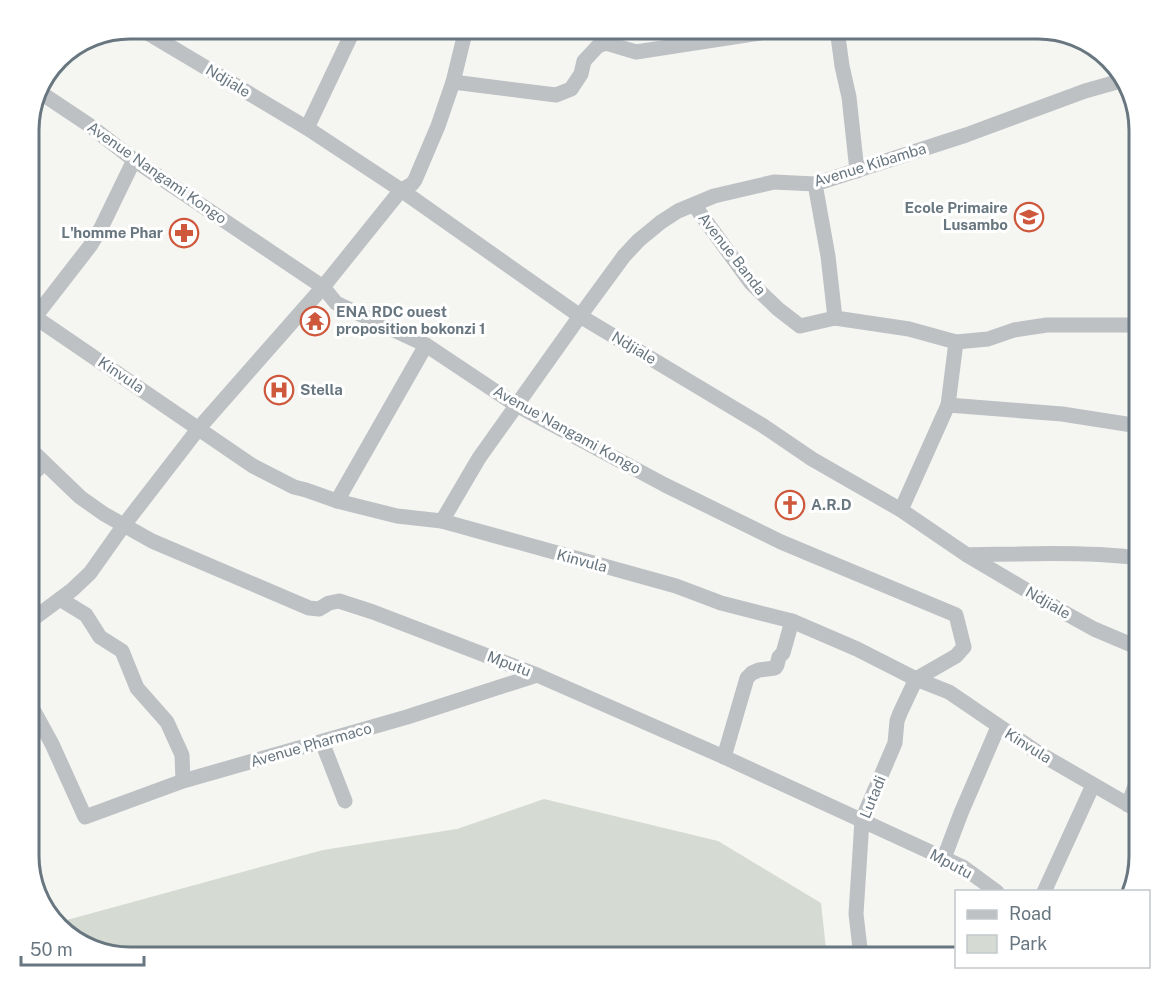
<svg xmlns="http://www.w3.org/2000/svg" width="1168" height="986" font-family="'Public Sans',sans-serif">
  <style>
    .green { fill: #d5dad2 }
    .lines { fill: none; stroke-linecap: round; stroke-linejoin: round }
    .street { stroke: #bdc1c4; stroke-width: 15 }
    .labels { text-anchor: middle; stroke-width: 6; stroke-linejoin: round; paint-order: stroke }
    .street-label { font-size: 15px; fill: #687680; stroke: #fff }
    .poi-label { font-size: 15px; font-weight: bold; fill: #687680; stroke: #fff; text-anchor: start }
    .rim { fill: none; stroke: #687680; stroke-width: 3 }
  </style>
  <rect width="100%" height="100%" fill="#f5f5f2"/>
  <polygon class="green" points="544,799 718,841 821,903 826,949 828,957 129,957 63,932 56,923 323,850 457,829"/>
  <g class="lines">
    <g class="street">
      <polyline points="141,29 307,128 401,190 580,316 762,425 812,459 901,510 967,555 1065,613 1094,629 1139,648"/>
      <polyline points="837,29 842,66 849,97 857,171"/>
      <polyline points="453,82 556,95 571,89 581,74 584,61 598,46 606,43 636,52 786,29"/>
      <polyline points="38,91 89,125 134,160 323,287 336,303 426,345 516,405 665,485 781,542 956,615 964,647 956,656 916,679 900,713 897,721 895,743 862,820 856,914 861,957"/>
      <polyline points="307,128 354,29"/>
      <polyline points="815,184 828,256 835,318 909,329 956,342 988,339 1014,330 1047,325 1139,325"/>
      <polyline points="694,205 751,283 778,309 800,326 835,318"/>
      <polyline points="29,313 253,466 294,487 306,490 337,501 397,516 442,521 676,586 721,603 792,621 857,649 916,679 949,692 1037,752 1139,811"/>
      <polyline points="35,317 90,246 101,228 134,160"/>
      <polyline points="948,405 1062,414 1139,426"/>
      <polyline points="29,448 80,497 104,514 152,541 309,608 319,609 329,603 339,601 373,612 537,675 724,757 963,867 997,892"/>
      <polyline points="29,478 44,463"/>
      <polyline points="337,501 426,345"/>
      <polyline points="901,510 948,405 956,342"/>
      <polyline points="442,521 479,458 580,316 624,256 639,240 661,222 678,211 714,196 774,182 815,184 966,135 1085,91 1124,80"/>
      <path d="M967,555C984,554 1001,554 1018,554C1059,553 1099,553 1139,558"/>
      <polyline points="60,599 86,615 100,637 122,651 137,688 167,722 182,755 183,781"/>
      <polyline points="29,622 72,590 90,573 124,525 199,428 323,287 401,190 412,184 415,180 438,126 453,82 466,29"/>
      <polyline points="29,702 52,744 85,817 183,781 407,717 537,675"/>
      <polyline points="322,742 345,801"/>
      <polyline points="724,757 747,678 752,673 759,670 775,668 777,665 779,657 783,653 792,621"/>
      <polyline points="1128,805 1139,775"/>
      <polyline points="944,858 961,813 998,727"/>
      <polyline points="1044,892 1093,785"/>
    </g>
  </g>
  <defs>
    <g id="school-ring" transform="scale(1.5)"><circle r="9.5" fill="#fff" stroke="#cd583b" stroke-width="1.5"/><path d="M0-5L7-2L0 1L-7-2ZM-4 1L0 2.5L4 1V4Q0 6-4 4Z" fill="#cd583b"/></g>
    <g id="pharmacy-ring" transform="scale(1.5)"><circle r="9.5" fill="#fff" stroke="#cd583b" stroke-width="1.5"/><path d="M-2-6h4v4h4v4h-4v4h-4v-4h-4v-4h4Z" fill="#cd583b"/></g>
    <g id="temple-ring" transform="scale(1.5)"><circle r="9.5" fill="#fff" stroke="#cd583b" stroke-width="1.5"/><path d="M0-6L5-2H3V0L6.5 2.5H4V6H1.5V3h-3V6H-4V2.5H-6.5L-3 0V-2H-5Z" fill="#cd583b"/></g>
    <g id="hospital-ring" transform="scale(1.5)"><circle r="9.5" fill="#fff" stroke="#cd583b" stroke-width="1.5"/><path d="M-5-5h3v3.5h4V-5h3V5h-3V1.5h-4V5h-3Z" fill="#cd583b"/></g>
    <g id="church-ring" transform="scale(1.5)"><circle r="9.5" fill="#fff" stroke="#cd583b" stroke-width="1.5"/><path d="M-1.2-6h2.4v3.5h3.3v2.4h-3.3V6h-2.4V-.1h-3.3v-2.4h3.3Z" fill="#cd583b"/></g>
  </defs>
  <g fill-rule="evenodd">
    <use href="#school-ring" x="1029" y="217"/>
    <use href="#pharmacy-ring" x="184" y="233"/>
    <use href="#temple-ring" x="315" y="321"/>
    <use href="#hospital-ring" x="279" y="390"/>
    <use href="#church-ring" x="790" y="505"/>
  </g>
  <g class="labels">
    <g class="street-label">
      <text transform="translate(228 81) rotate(31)" y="5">Ndjiale</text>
      <text transform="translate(870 165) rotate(-17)" y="5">Avenue Kibamba</text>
      <text transform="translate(157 173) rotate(35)" y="5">Avenue Nangami Kongo</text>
      <text transform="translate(732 254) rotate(52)" y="5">Avenue Banda</text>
      <text transform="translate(634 348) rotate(31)" y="5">Ndjiale</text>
      <text transform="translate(121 375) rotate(34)" y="5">Kinvula</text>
      <text transform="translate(567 430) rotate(29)" y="5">Avenue Nangami Kongo</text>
      <text transform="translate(582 561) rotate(15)" y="5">Kinvula</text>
      <text transform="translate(1048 603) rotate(30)" y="5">Ndjiale</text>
      <text transform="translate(509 664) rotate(21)" y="5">Mputu</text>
      <text transform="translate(311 745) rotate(-16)" y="5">Avenue Pharmaco</text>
      <text transform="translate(1028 746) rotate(32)" y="5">Kinvula</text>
      <text transform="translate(873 797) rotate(-68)" y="5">Lutadi</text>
      <text transform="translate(951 864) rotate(28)" y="5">Mputu</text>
    </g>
    <g class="poi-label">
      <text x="1008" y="213" text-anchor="end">Ecole Primaire<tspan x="1008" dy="17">Lusambo</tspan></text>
      <text x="163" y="238" text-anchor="end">L'homme Phar</text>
      <text x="336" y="317">ENA RDC ouest<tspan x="336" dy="17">proposition bokonzi 1</tspan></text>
      <text x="300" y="395">Stella</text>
      <text x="811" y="510">A.R.D</text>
    </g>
  </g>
  <path d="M0 0H1168V986H0ZM130 39H1038A91 91 0 0 1 1129 130V856A91 91 0 0 1 1038 947H130A91 91 0 0 1 39 856V130A91 91 0 0 1 130 39Z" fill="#fff" fill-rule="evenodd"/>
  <path class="rim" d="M130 39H1038A91 91 0 0 1 1129 130V856A91 91 0 0 1 1038 947H130A91 91 0 0 1 39 856V130A91 91 0 0 1 130 39Z"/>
  <rect x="955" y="890" width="195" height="78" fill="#ffffff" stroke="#c3c8cc" stroke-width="1.5"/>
  <rect x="967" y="910" width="30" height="9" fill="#bdc1c4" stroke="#c3c8cc" stroke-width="1.5"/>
  <text x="1009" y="920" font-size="18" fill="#687680">Road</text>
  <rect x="967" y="935" width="30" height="18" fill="#d5dad2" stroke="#c3c8cc" stroke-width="1.5"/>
  <text x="1009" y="950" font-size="18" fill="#687680">Park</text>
  <path d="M21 956v9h123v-9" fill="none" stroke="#687680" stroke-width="3"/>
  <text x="30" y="956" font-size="18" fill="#687680" stroke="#ffffff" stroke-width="4.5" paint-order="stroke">50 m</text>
</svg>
